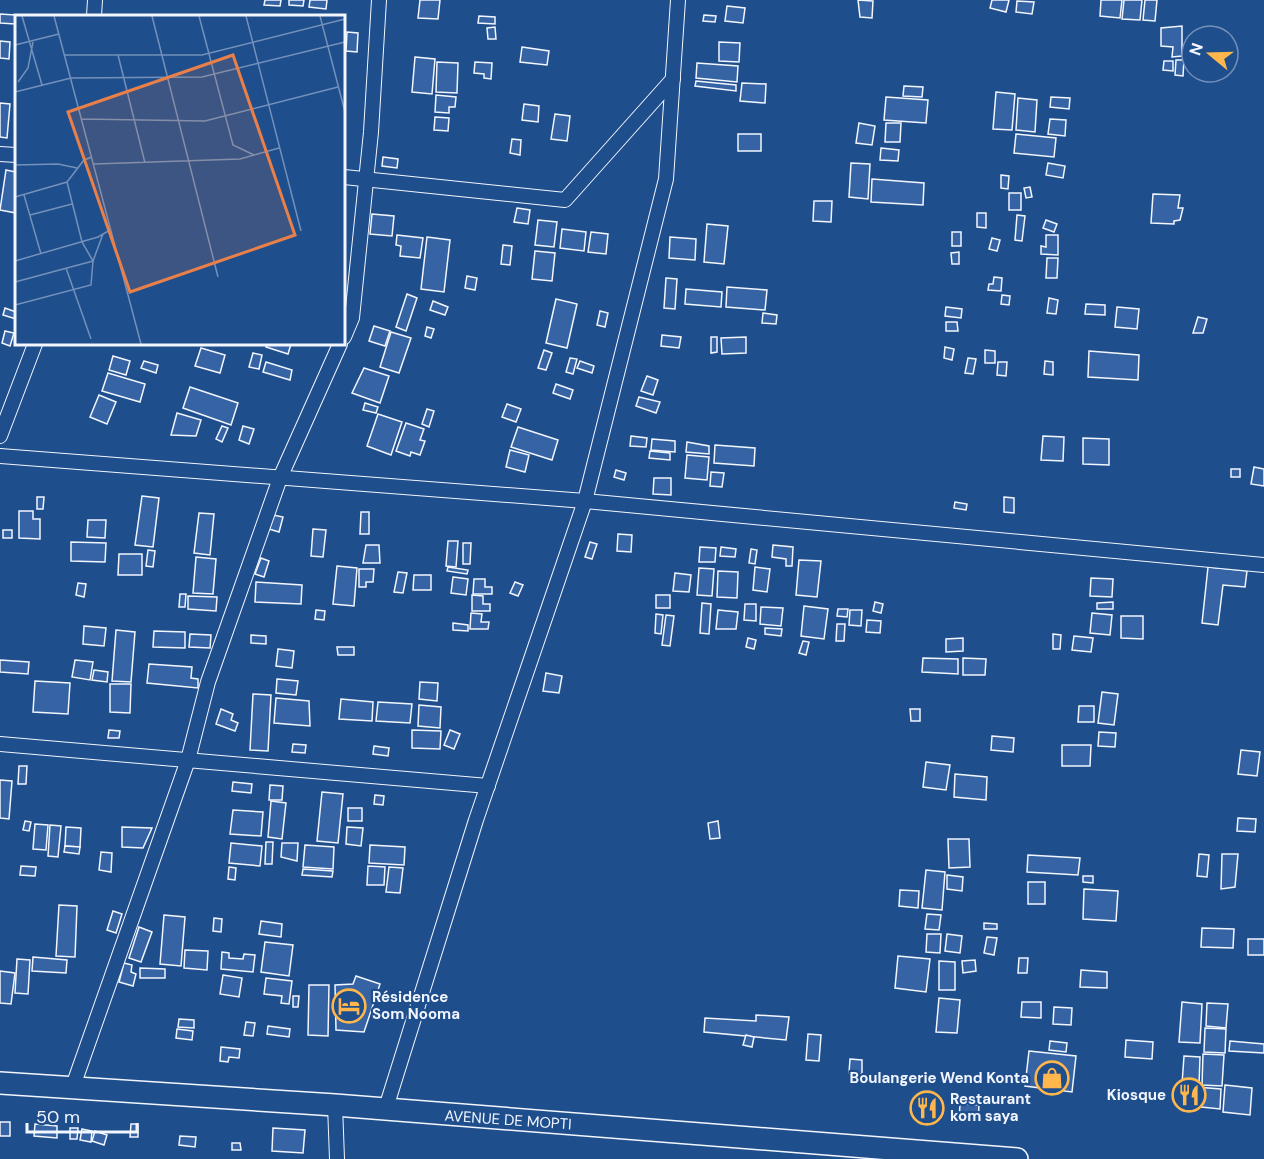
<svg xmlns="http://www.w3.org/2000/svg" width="1264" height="1159" font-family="'DM Sans',sans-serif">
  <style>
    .building { fill: #3563a3; stroke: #f2f6ff; stroke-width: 1.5 }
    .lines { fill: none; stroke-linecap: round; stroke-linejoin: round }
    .minor-casing { stroke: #f2f6ff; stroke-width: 16 }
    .primary-casing { stroke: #f2f6ff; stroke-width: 24 }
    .minor { stroke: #1f4e8c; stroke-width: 14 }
    .primary { stroke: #1f4e8c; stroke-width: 21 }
    .labels { text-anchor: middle; stroke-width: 4.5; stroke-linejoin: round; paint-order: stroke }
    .poi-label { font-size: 15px; font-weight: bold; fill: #f2f6ff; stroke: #1f4e8c; text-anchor: start }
    .street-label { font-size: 15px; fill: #f2f6ff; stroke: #1f4e8c }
    .inset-road { fill: none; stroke: #7391ba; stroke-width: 1.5 }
    .view { fill: #ea8049; fill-opacity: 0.15; stroke: #ea8049; stroke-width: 3 }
    .inset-edge { fill: none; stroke: #f2f6ff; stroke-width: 3 }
  </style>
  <rect width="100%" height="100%" fill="#1f4e8c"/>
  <g class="building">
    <polygon points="265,0 281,0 280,6 264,5"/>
    <polygon points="289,0 304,0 303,6 289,5"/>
    <polygon points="310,0 327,0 326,9 309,7"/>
    <polygon points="420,0 440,0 438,19 418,18"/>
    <polygon points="858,0 873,1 872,18 860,17"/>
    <polygon points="992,0 1009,0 1006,12 990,8"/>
    <polygon points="1101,0 1122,0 1120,18 1100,16"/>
    <polygon points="1124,0 1142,0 1140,20 1122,19"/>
    <polygon points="1145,0 1157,0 1155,21 1143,20"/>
    <polygon points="1017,1 1034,2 1032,14 1016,12"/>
    <polygon points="727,6 745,8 743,23 725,21"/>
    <polygon points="0,14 15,15 15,24 0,23"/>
    <polygon points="704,15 716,16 715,22 703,21"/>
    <polygon points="479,16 495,17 495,24 478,23"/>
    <polygon points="1182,26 1182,56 1172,57 1173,47 1161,46 1161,28"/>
    <polygon points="495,27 496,39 488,39 487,28"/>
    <polygon points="347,32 358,33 357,52 346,51"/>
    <polygon points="0,41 10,42 9,59 0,58"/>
    <polygon points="719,42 740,43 739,62 719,61"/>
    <polygon points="522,47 549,51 547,65 520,62"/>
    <polygon points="415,57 435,59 432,94 412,92"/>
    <polygon points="1176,60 1184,60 1183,76 1175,75"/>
    <polygon points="1164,61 1173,61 1173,71 1163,70"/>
    <polygon points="437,62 458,63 457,93 436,92"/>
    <polygon points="475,62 492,63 491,79 484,78 484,74 474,73"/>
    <polygon points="697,63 738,66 737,82 696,78"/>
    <polygon points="696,81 736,85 736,91 695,86"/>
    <polygon points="742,83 766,84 765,103 740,101"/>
    <polygon points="904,86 923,87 922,97 903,96"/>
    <polygon points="996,92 1015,94 1012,130 993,129"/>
    <polygon points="436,95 456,97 455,107 449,107 449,113 435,112"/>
    <polygon points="886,97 928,100 926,123 884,120"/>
    <polygon points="1051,97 1070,98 1069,109 1050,107"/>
    <polygon points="1018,98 1037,100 1035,132 1016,130"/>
    <polygon points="0,103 10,104 7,138 0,137"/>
    <polygon points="524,104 539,106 538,122 522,120"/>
    <polygon points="555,114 570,116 567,141 551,139"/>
    <polygon points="435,117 449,118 448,131 434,130"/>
    <polygon points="1050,119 1066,120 1065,136 1048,134"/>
    <polygon points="859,123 875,126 872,145 856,143"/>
    <polygon points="886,123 901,123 900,142 885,142"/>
    <rect x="738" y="134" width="23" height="17"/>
    <polygon points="1016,134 1056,138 1054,157 1014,153"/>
    <polygon points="512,139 521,140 520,155 510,153"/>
    <polygon points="881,148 899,150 898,161 880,160"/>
    <polygon points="383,157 398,159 397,168 382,166"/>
    <polygon points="851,163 870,164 868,199 849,197"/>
    <polygon points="1048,163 1065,166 1063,178 1046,175"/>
    <polygon points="6,170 16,172 16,213 0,210"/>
    <polygon points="1001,175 1009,176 1008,189 1001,188"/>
    <polygon points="872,179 924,183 923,205 871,202"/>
    <polygon points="1030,187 1032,197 1026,198 1024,188"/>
    <rect x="1009" y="193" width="12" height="17"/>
    <polygon points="1153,194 1180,195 1178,208 1183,208 1180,220 1174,221 1174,224 1151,223"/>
    <polygon points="814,201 832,201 831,222 813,221"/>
    <polygon points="517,208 530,210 528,224 514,222"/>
    <polygon points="977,213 986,213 986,228 977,227"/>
    <polygon points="372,214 394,216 392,236 370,234"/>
    <polygon points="1017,215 1025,216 1022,241 1015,240"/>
    <polygon points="538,220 557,222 554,247 535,245"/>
    <polygon points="1046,220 1057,224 1054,232 1043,228"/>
    <polygon points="707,224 728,226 724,264 704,262"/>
    <polygon points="562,229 586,232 584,251 560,248"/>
    <polygon points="591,232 608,234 606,254 588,252"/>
    <rect x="952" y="232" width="9" height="14"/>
    <polygon points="397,235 423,238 420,258 400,256 401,246 396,245"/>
    <polygon points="1046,235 1058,235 1058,255 1041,254 1041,246 1046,247"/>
    <polygon points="427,237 450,240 444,292 421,289"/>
    <polygon points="670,237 696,239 695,260 669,258"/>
    <polygon points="992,238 1000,240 997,251 989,249"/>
    <polygon points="503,245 512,246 510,265 501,264"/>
    <polygon points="535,251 555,253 552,281 532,279"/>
    <polygon points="959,252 959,264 952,264 951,253"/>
    <polygon points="1047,258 1058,258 1057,278 1046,278"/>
    <polygon points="467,276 477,278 475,290 465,288"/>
    <polygon points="994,277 1002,278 1001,291 988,290 989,284 993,284"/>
    <polygon points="666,278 677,279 675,309 664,308"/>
    <polygon points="727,287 767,290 765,310 726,307"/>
    <polygon points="686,289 722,292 721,307 685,304"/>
    <polygon points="407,294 417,298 406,331 396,327"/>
    <polygon points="1002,295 1010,296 1009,305 1001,304"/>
    <polygon points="1049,298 1058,300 1056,314 1047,313"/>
    <polygon points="556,299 577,304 567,348 546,343"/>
    <polygon points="433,301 448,307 445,315 430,310"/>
    <polygon points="1086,304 1105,305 1105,315 1085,314"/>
    <polygon points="946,307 962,309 961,318 945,316"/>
    <polygon points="1117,307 1139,309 1137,329 1115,327"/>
    <polygon points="5,308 16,312 16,319 3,315"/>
    <polygon points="600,311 608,313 605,327 597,325"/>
    <polygon points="763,313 777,315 776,324 762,323"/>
    <polygon points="1198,317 1207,319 1203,333 1193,333"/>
    <polygon points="946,322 957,322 958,331 946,331"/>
    <polygon points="374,326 390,331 385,346 369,341"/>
    <polygon points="427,327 434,329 431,338 425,336"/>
    <polygon points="5,331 14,333 10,346 2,343"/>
    <polygon points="391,332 411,338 399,373 380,367"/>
    <polygon points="662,335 681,337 679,348 661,346"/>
    <polygon points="711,337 717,337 717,352 711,353"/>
    <polygon points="746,337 746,353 722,354 721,338"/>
    <polygon points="267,344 291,344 288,354 266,347"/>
    <polygon points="945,347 954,349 952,360 944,358"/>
    <polygon points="201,348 225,355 220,373 195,366"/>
    <polygon points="544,350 552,353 546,370 538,368"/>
    <polygon points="985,350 995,351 995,363 985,363"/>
    <polygon points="1089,351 1139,355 1138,380 1088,377"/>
    <polygon points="253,353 262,355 259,369 249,367"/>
    <polygon points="113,356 130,361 126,375 109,370"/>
    <polygon points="570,358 577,359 573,374 566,372"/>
    <polygon points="968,358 976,359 973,374 965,373"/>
    <polygon points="144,361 158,365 156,373 141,368"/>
    <polygon points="580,361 594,366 592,373 577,368"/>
    <polygon points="1045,361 1053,362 1053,375 1044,374"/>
    <polygon points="266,362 292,370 290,380 263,372"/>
    <polygon points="998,362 1007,362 1006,376 997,375"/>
    <polygon points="364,368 389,376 380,403 352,393"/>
    <polygon points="108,373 145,384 140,402 102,391"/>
    <polygon points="647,376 658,380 653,395 641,391"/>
    <polygon points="556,384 573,390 570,399 553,393"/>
    <polygon points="190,387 238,403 231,425 183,408"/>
    <polygon points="99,395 116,402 107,424 90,417"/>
    <polygon points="639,397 660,402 656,413 636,406"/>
    <polygon points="365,403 378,407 376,413 363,410"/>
    <polygon points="507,404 521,409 516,422 502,417"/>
    <polygon points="427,409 434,411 429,427 422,424"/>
    <polygon points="177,413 201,420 196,436 171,435"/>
    <polygon points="378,414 402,422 391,455 367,446"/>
    <polygon points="406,423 424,429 420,440 425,441 420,455 411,452 410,456 396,451"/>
    <polygon points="222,426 228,428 222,442 216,439"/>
    <polygon points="243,426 254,429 249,444 239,440"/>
    <polygon points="518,427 558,440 552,460 511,447"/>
    <polygon points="631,436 647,438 646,447 630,446"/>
    <polygon points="1043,436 1064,437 1063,461 1041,460"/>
    <polygon points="1083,438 1109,439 1109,465 1083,464"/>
    <polygon points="652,439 675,441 675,452 651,450"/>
    <polygon points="687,442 709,446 709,454 686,452"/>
    <polygon points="715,445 755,448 754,466 714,463"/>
    <polygon points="510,450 529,455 525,472 506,467"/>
    <polygon points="650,451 670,453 670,460 649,458"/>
    <polygon points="687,455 709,457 707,480 685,478"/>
    <polygon points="1254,467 1264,469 1264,486 1251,484"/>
    <rect x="1231" y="469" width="9" height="8"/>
    <polygon points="616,470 626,473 624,480 614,477"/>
    <polygon points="711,472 724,473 722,487 710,486"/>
    <polygon points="654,478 671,478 671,495 653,494"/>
    <polygon points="142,496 159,498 153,547 135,545"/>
    <polygon points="37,497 44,497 43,509 37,509"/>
    <polygon points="1004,497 1014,498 1014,513 1004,512"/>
    <polygon points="955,502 967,504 966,510 954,508"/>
    <polygon points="19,511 33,511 33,519 40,519 40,539 19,538"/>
    <polygon points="361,512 369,512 369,534 360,534"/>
    <polygon points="199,513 214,514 210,555 194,553"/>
    <polygon points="273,515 283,517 279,532 269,529"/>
    <polygon points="88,520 106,520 105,538 87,537"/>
    <polygon points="313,529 326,530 323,557 311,556"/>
    <rect x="3" y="530" width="9" height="8"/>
    <polygon points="618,534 632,535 631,552 617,551"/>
    <polygon points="448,541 458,541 456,567 446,566"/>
    <polygon points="71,542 106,543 105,562 71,561"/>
    <polygon points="590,542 597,544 592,559 585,557"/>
    <polygon points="463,543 471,543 470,564 463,564"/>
    <polygon points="366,545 379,545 380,563 363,563"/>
    <polygon points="773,545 793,547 792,566 786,566 786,559 772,557"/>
    <polygon points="700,547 716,548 715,562 699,562"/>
    <polygon points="721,547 736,549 735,557 720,556"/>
    <polygon points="751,549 757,550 755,564 749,563"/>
    <polygon points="148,550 155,551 153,567 146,566"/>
    <polygon points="119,554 142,554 142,575 118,575"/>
    <polygon points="196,557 216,559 213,594 193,593"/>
    <polygon points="261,558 269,561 264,577 255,574"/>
    <polygon points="799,560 821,561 817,597 796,595"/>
    <polygon points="337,566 357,568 354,606 333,604"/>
    <polygon points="448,567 468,570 467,574 447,571"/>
    <polygon points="755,567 770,569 767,592 753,590"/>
    <polygon points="1208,567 1247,571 1245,587 1223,585 1218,625 1202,623"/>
    <polygon points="699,568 714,569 712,596 697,595"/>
    <polygon points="359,569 374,569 373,582 366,582 366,587 359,587"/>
    <polygon points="718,571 738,572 737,598 717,597"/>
    <polygon points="398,572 407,573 403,593 394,592"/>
    <polygon points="675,573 691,575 689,592 673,591"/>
    <polygon points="414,575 431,575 431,590 413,590"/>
    <polygon points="453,577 468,579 466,595 451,593"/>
    <polygon points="1091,578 1113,579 1112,597 1090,596"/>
    <polygon points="474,579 485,579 485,587 492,587 492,594 473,594"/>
    <polygon points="256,582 302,585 301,604 255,602"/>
    <polygon points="515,582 523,585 518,596 510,593"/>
    <polygon points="78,583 86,584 84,597 76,595"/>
    <polygon points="180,594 186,594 185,607 179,607"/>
    <polygon points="472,595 483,596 483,604 490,604 490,611 472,611"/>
    <rect x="656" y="595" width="14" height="13"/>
    <polygon points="188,596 217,597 216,611 188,609"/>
    <polygon points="875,602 883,604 881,613 873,611"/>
    <polygon points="1113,602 1113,609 1097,609 1097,603"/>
    <polygon points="702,603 711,604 709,634 700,633"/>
    <polygon points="745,604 756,604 756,621 744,620"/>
    <polygon points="804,606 828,609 824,639 801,636"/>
    <polygon points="761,607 783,608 781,626 760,624"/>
    <polygon points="838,609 848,609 847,617 837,616"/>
    <polygon points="316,610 325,611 324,620 315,619"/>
    <polygon points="718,610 738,612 736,629 716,629"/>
    <polygon points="850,610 862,610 861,626 849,625"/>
    <polygon points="471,613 482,614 481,622 489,622 488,629 470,629"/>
    <polygon points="1092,613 1112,615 1110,635 1090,633"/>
    <polygon points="656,614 663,615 661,634 655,633"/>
    <polygon points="666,615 674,616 670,646 662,645"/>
    <polygon points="1121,616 1143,616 1143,639 1121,638"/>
    <polygon points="867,620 881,621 880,633 866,632"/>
    <polygon points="453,623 468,625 468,631 453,630"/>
    <polygon points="837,624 845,624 844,641 836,641"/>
    <polygon points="84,626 106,628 104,646 83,644"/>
    <polygon points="765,628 782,629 781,636 765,634"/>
    <polygon points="116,630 135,632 131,682 112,681"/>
    <polygon points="154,631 185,632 185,648 153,647"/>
    <polygon points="190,634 211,635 210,648 189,647"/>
    <polygon points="1053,634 1061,635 1060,649 1053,649"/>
    <polygon points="251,635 266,636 266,644 251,643"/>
    <polygon points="1074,636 1093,638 1091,652 1072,650"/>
    <polygon points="748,638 756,640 754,649 746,647"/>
    <polygon points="963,638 963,651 946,652 946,639"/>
    <polygon points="803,641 809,642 806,655 799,653"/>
    <polygon points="337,647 354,647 354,655 338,655"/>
    <polygon points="278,649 294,651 292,668 276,666"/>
    <polygon points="923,658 958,659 958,674 922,672"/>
    <polygon points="963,658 986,659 985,675 963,675"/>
    <polygon points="0,660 29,662 28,674 0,672"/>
    <polygon points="75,660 93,662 90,680 72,677"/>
    <polygon points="149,664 192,667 191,678 198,679 198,688 147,683"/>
    <polygon points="94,670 108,672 107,682 92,680"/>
    <polygon points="546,673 562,676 559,693 543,691"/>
    <polygon points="277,679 298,681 296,695 276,693"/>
    <polygon points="35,681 70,683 68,714 33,712"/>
    <polygon points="420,682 438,683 437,701 419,699"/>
    <polygon points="110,684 131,684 130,713 110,712"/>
    <polygon points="1102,692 1118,694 1114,725 1098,723"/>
    <polygon points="253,694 271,695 268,751 250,750"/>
    <polygon points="276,698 309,701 310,726 274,723"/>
    <polygon points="341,699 373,702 372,721 339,719"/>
    <polygon points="378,702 412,704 410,723 376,721"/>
    <polygon points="419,705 441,707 440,728 418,726"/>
    <polygon points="1079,706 1094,706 1094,722 1078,722"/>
    <polygon points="221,709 233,714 231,720 238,723 235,731 216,724"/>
    <polygon points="910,709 920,709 920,721 911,721"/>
    <polygon points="109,730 120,731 119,738 108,738"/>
    <polygon points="412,730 441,731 440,749 412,748"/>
    <polygon points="450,730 460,734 454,749 444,745"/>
    <polygon points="1099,732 1116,733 1115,747 1098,746"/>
    <polygon points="992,736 1014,738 1013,752 991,750"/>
    <polygon points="293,744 306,745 305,753 292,752"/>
    <polygon points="1062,745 1091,745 1090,766 1062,766"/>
    <polygon points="374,746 389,748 388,756 373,754"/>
    <polygon points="1241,750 1260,752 1257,776 1238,774"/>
    <polygon points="926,762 950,765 946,790 923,787"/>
    <polygon points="19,766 27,766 26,784 18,784"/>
    <polygon points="955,774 987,777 986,800 954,797"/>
    <polygon points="0,780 12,781 9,819 0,818"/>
    <polygon points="233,782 252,784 251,793 232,791"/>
    <polygon points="270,785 283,786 282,800 269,800"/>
    <polygon points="322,792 343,794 338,843 317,841"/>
    <polygon points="375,795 384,796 383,805 374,804"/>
    <polygon points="271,801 286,803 282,839 268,837"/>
    <rect x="348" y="808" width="14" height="13"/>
    <polygon points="233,810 263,812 261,836 230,834"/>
    <polygon points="1238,818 1256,819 1255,832 1237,831"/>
    <polygon points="25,821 31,822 29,831 23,830"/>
    <polygon points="718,821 720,838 710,839 708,823"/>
    <polygon points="35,824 48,825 46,850 33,849"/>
    <polygon points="50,825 61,826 58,857 48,856"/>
    <polygon points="66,827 81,828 80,847 65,846"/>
    <polygon points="122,827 152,828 143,848 122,847"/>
    <polygon points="347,827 363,828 361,846 346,844"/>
    <polygon points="948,839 969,839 970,867 949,868"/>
    <polygon points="266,842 273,842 272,864 265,864"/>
    <polygon points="231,843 262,846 260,866 229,863"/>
    <polygon points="282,843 298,843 297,861 281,857"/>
    <polygon points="305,845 334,847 333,869 303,867"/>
    <polygon points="370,845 405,847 404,865 369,863"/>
    <polygon points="65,846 80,847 79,854 64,852"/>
    <polygon points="101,852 112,853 111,872 99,870"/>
    <polygon points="1199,854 1209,855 1207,877 1197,876"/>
    <polygon points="1222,854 1238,854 1235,887 1221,889"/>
    <polygon points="1028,855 1080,858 1078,875 1027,872"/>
    <polygon points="21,866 36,867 35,876 20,875"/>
    <polygon points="368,866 385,867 384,885 367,885"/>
    <polygon points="229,867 236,868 235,880 228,879"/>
    <polygon points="389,867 403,868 400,893 386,892"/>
    <polygon points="303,869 333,871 332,877 302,875"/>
    <polygon points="926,870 945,872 942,910 922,908"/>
    <polygon points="947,875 963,877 962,891 947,889"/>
    <polygon points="1083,876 1093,876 1093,883 1083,882"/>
    <rect x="1028" y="882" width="17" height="22"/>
    <polygon points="1084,889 1118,891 1116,921 1083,919"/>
    <polygon points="900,890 919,891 918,908 899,906"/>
    <polygon points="59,905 77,906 75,957 56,956"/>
    <polygon points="113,911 122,914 116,933 107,930"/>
    <polygon points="927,914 941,915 939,930 925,929"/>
    <polygon points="164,915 185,917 181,966 160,964"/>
    <polygon points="214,918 222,919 221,932 213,931"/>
    <polygon points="261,921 282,924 281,937 259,934"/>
    <polygon points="984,923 997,924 997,929 984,929"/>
    <polygon points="139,927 152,932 141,962 129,958"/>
    <polygon points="1202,928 1234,929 1233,948 1201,947"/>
    <polygon points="927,934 941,934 940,953 926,952"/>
    <polygon points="947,934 962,936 960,953 945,951"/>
    <polygon points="987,937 997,938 994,955 984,953"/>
    <rect x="1248" y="939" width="16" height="16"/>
    <polygon points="265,942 293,945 289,976 261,972"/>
    <polygon points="185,950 208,951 207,970 184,968"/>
    <polygon points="222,952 229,953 229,958 243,959 244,954 255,955 253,972 221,969"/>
    <polygon points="898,956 930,959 926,992 895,988"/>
    <polygon points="33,957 67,960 66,973 32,971"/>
    <polygon points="1019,958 1028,958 1027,973 1018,973"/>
    <polygon points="17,959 30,960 28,994 15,993"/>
    <polygon points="975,960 976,971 963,973 962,961"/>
    <polygon points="939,961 955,962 955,990 939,990"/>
    <polygon points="124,963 132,965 131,972 136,974 133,986 119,982"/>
    <polygon points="140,968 165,969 165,978 140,978"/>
    <polygon points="1081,970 1107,972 1107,988 1080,987"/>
    <polygon points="0,971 15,973 11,1004 0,1003"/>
    <polygon points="223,975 242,978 239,997 220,994"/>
    <polygon points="356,976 380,984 364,1032 336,1030 335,985 353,984"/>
    <polygon points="266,978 292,981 289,1004 281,1003 282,996 264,994"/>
    <polygon points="309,985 329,985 328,1036 308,1035"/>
    <polygon points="293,996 299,996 298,1007 293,1007"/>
    <polygon points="939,998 960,1000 957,1033 936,1032"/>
    <polygon points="1022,1002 1041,1002 1041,1018 1021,1017"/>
    <polygon points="1182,1002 1202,1004 1200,1043 1179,1042"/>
    <polygon points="1207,1003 1228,1004 1226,1028 1206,1026"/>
    <polygon points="1054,1007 1072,1008 1071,1025 1053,1024"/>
    <polygon points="756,1015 789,1017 786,1040 704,1032 705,1018 756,1021"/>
    <polygon points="179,1019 194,1020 194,1028 178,1027"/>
    <polygon points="246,1022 255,1023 253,1036 244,1035"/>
    <polygon points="268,1026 290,1029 289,1037 267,1034"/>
    <polygon points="1205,1028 1226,1029 1225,1053 1204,1052"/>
    <polygon points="177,1029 193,1031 192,1040 176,1038"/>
    <polygon points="808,1034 821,1035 819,1061 806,1060"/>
    <polygon points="746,1035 754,1037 752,1047 743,1045"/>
    <polygon points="1126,1040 1153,1042 1152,1059 1125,1057"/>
    <polygon points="1050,1041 1067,1043 1066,1052 1049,1050"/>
    <polygon points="1230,1041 1264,1044 1264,1053 1229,1051"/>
    <polygon points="221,1047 240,1049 239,1058 229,1057 228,1062 220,1061"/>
    <polygon points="1029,1051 1076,1056 1072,1092 1025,1086"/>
    <polygon points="1203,1054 1224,1055 1222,1086 1202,1085"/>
    <polygon points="1184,1056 1200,1057 1199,1085 1182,1084"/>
    <polygon points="850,1059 862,1060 862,1074 849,1073"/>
    <polygon points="1225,1085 1252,1088 1250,1115 1223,1112"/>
    <polygon points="1183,1086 1221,1089 1220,1109 1182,1105"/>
    <polygon points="924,1102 937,1104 936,1117 923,1115"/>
    <polygon points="960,1104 979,1105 978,1122 959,1121"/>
    <rect x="0" y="1122" width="10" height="14"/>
    <polygon points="35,1124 57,1126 57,1138 34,1136"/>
    <polygon points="131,1124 138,1124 138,1137 130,1137"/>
    <polygon points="70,1128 78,1128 77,1139 70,1139"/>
    <polygon points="273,1128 305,1130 303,1153 272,1151"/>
    <polygon points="82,1129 92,1131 91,1142 80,1140"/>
    <polygon points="95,1131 107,1135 104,1145 92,1141"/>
    <polygon points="180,1136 196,1137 195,1147 179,1145"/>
    <polygon points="232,1143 240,1143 241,1150 232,1150"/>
  </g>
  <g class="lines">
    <g class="minor-casing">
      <g id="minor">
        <polyline points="94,16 95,0"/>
        <polyline points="0,154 16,155"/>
        <polyline points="344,177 565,200 673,79"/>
        <polyline points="344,337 352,318 371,132 379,0"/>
        <polyline points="0,436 35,344"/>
        <polyline points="0,456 585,501 1264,565"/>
        <polyline points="0,744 488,786"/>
        <polyline points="72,1089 188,760 208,682 280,478 340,344"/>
        <polyline points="335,1105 337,1159"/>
        <polyline points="385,1111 476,820 585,501 666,179 678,0"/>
      </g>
    </g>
    <g class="primary-casing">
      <polyline id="primary" points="0,1083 335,1105 1017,1159"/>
    </g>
    <use href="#minor" class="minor"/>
    <use href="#primary" class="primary"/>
  </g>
  <defs>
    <g id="hotel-ring" transform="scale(1.725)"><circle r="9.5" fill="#1f4e8c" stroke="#ffb74d" stroke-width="1.5"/><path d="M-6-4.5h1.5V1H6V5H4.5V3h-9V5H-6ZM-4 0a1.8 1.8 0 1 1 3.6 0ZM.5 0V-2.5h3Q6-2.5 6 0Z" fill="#ffb74d"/></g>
    <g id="shop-ring" transform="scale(1.725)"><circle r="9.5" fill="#1f4e8c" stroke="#ffb74d" stroke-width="1.5"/><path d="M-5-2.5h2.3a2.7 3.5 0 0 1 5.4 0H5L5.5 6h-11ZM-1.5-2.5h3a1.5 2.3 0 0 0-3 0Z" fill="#ffb74d"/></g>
    <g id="restaurant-ring" transform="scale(1.725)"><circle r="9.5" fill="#1f4e8c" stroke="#ffb74d" stroke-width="1.5"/><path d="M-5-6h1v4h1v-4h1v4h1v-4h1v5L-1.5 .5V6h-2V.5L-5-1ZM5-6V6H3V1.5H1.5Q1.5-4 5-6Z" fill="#ffb74d"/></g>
  </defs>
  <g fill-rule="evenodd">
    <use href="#hotel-ring" x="349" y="1006"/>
    <use href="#shop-ring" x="1052" y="1078"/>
    <use href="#restaurant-ring" x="1189" y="1095"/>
    <use href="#restaurant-ring" x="927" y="1108"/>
  </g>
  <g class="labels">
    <g class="poi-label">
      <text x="372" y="1002">Résidence<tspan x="372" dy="17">Som Nooma</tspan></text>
      <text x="1029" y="1083" text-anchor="end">Boulangerie Wend Konta</text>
      <text x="1166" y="1100" text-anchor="end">Kiosque</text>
      <text x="950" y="1104">Restaurant<tspan x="950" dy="17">kom saya</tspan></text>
    </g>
    <g class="street-label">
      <text transform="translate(508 1120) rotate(4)" y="5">AVENUE DE MOPTI</text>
    </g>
  </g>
  <g transform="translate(15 15)">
    <rect width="330" height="330" fill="#1f4e8c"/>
    <path class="inset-road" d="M7,1L27,70M39,1L126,329M137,1L203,262M184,1L218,130L239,140M231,1L286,216M305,1L330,97M0,30L44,19M50,40H187L330,4M103,40L130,148M3,67L13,53L18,27M0,77L56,63L187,62L330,27M66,104L190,106L323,72M79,149L225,144L264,133M0,150L43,149L62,153M9,180L26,239M0,182L52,167L69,145L77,142M15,200L57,189M0,246L83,222L95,215M51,253L76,324M0,267L78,246L67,227L52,167M0,290L76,270L78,246L88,219"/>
    <path class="view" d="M218,40L280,220L115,277L53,97Z"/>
    <rect width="330" height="330" class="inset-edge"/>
  </g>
  <g transform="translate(1210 54) rotate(289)"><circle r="28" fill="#1f4e8c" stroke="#7391ba" stroke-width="1.5"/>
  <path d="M0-4.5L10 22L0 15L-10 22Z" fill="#ffb74d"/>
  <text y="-9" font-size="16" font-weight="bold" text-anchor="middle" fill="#f2f6ff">N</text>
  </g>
  <path d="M27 1123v9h110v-9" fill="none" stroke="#f2f6ff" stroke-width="3"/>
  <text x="36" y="1123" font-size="18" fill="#f2f6ff" stroke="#1f4e8c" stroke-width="4.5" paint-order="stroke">50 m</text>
</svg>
